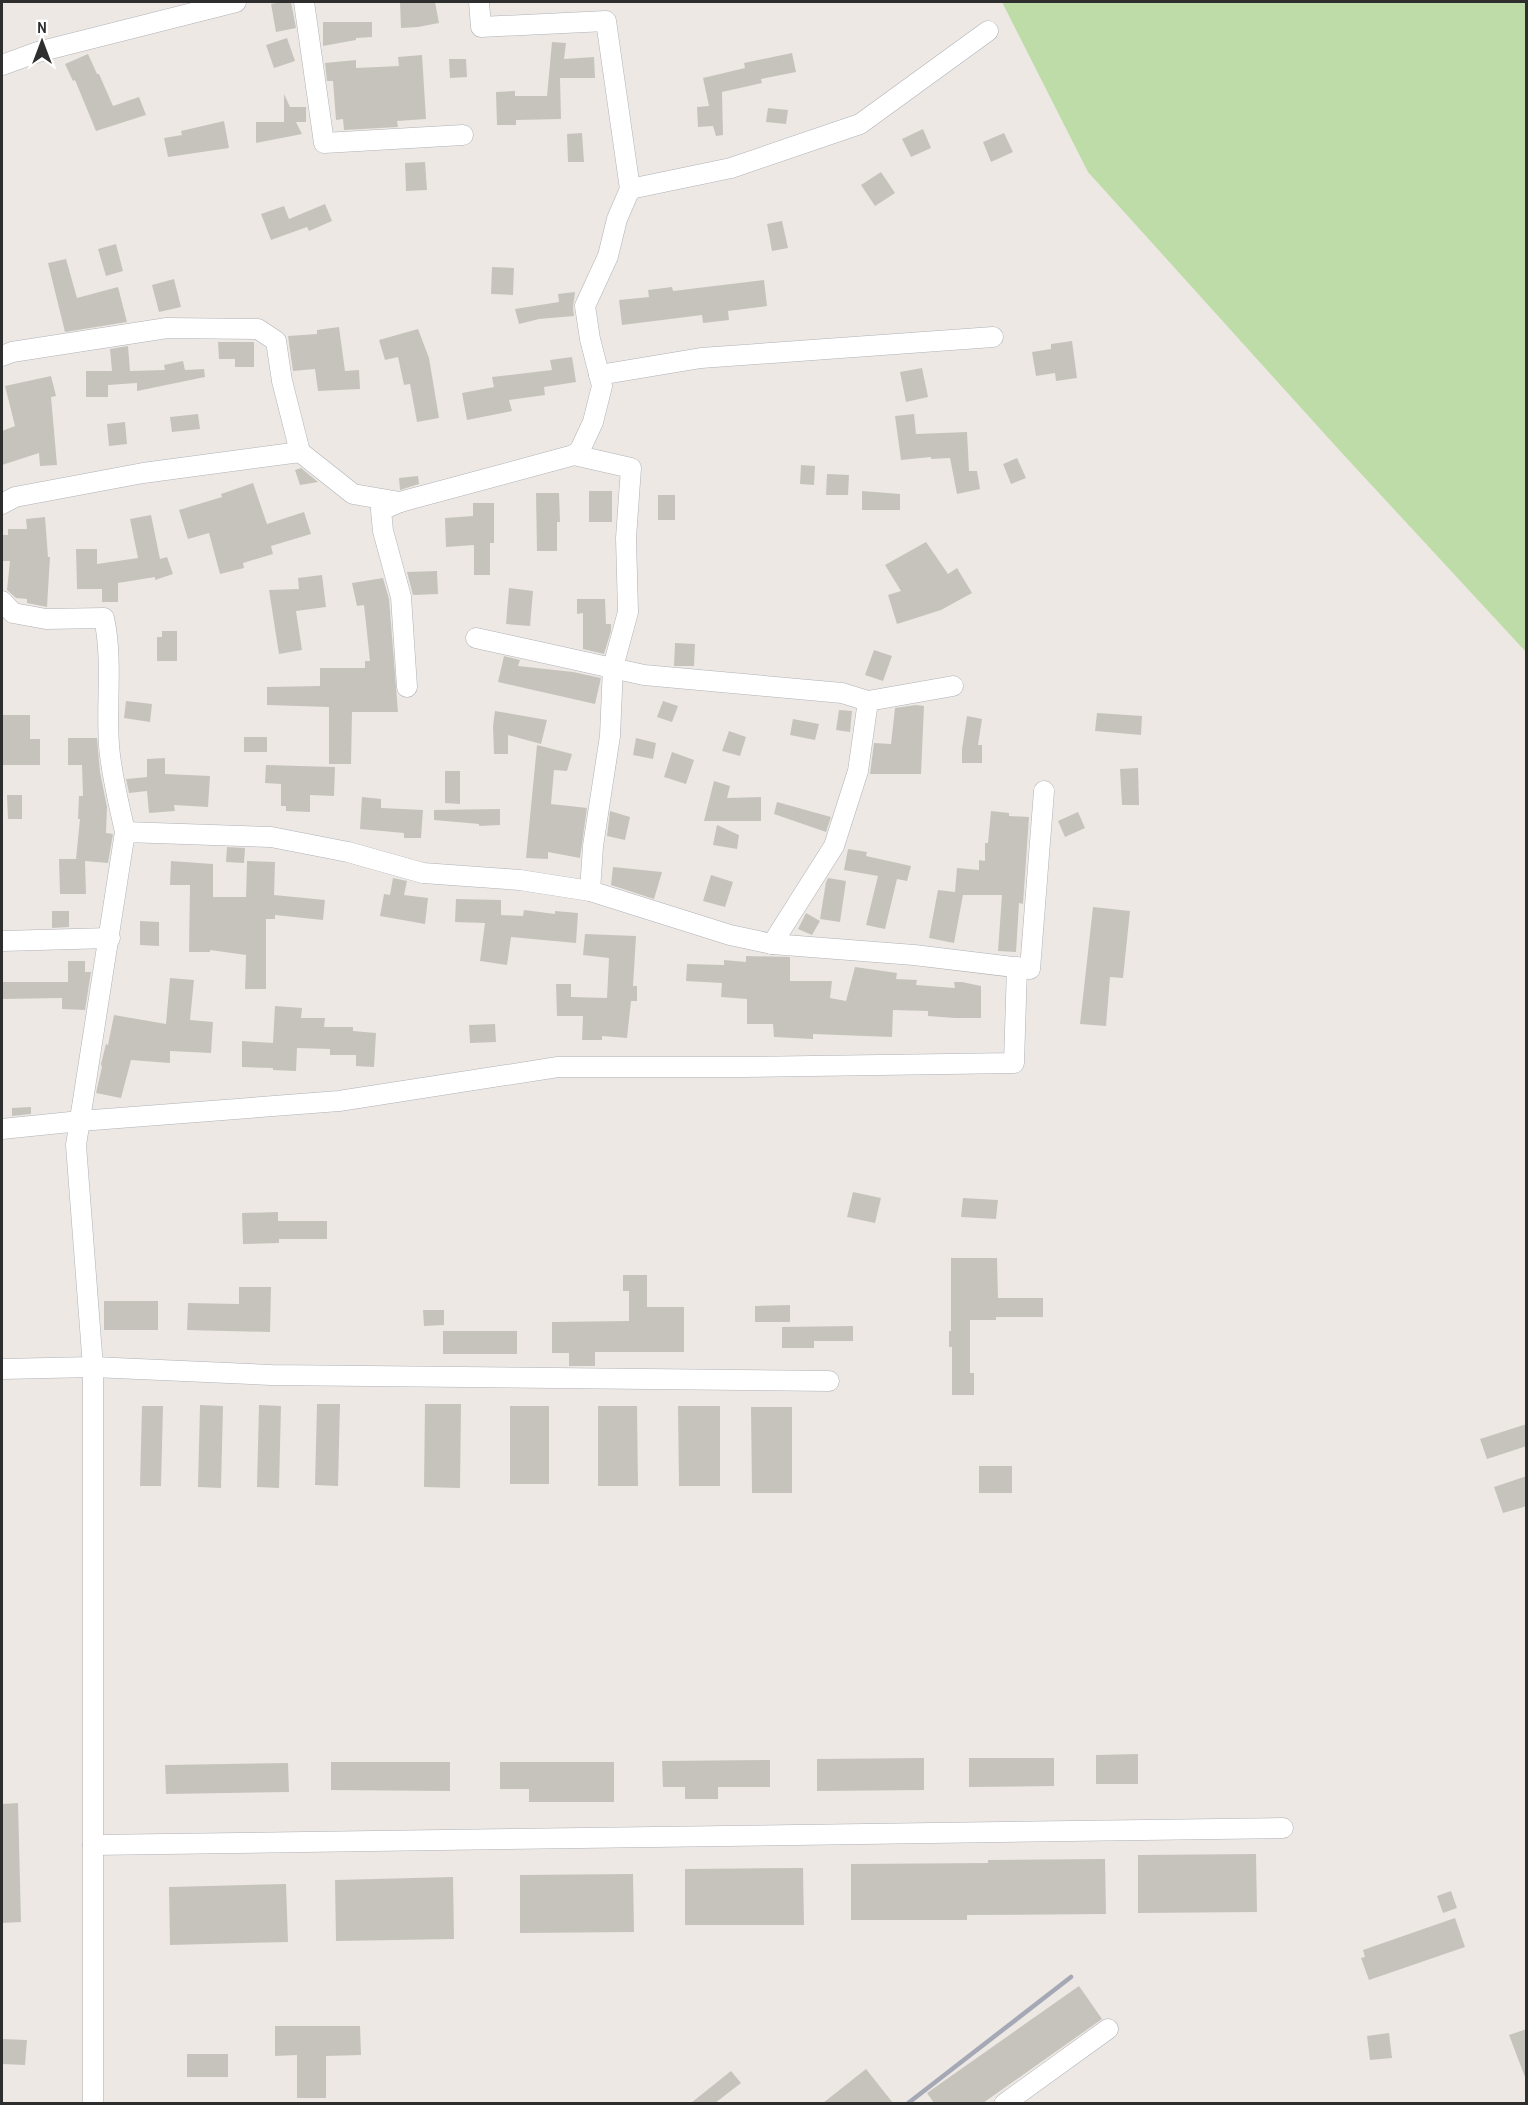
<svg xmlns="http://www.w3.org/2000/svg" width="1528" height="2105" font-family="'Archivo Narrow',sans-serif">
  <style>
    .green { fill: #bddca7 }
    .building { fill: #c6c3bd }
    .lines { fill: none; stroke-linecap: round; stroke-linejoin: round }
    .minor-casing { stroke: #afb1b8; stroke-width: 21 }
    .minor { stroke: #fff; stroke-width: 20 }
    .rail { stroke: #a5a9b5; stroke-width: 4.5 }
  </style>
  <rect width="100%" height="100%" fill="#ede8e3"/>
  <polygon class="green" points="1002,2 1526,2 1526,652 1341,452 1088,172"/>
  <g class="building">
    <polygon points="281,2 291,2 296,28 276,32 271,4"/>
    <polygon points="400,2 435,2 439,23 418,27 401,28"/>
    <polygon points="323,22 372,22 372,37 356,38 356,40 323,46"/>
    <polygon points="287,38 295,61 274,68 266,45"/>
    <polygon points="552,42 566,43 564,59 594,57 595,78 560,78 561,119 516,120 516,125 497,125 496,92 515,91 515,96 547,96"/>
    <polygon points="792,53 796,72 761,79 762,83 722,92 723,135 716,136 713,126 698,127 697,107 709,106 703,78 745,68 744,63"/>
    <polygon points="88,54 97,74 99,74 113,106 139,97 146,115 96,131 75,80 73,81 65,64"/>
    <polygon points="422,55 426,119 397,121 398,127 344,130 343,119 336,120 333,81 327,81 325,63 356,60 356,68 399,66 398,57"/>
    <polygon points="449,59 466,59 467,77 450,78"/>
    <polygon points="284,94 290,107 306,107 306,122 296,122 302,134 256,143 256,122 284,122"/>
    <polygon points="768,108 788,110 786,124 766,122"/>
    <polygon points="224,121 229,148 168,157 164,138 182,135 181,131"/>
    <polygon points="923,129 931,148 911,157 902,139"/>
    <polygon points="582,133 584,162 568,162 567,134"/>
    <polygon points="1004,133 1013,152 991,162 983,142"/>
    <polygon points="425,162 427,190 406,191 405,163"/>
    <polygon points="881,172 895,193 875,206 861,185"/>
    <polygon points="325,204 332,221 309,231 307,227 271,240 261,214 284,206 289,219"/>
    <polygon points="782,221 788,248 772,251 767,224"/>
    <polygon points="116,244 123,271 106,276 98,249"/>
    <polygon points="66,259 77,298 118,287 127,322 65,332 48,263"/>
    <polygon points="492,267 514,268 513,295 491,294"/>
    <polygon points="174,279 181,307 159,312 152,285"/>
    <polygon points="764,280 767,306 728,311 729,320 703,323 702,315 622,325 619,300 649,297 648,290 672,287 673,291"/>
    <polygon points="575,292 573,307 574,316 539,319 519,324 515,309 559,302 558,294"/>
    <polygon points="339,327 345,371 359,370 360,389 318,391 315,369 293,371 288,336 317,334 317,330"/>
    <polygon points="418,329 429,358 439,418 417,422 410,384 404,385 398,357 385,360 379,340"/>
    <polygon points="1072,341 1077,378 1056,381 1055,373 1036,376 1032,352 1051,349 1051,344"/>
    <polygon points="218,342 254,342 254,367 235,367 235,359 219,359"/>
    <polygon points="128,346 130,371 165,370 164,365 183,361 185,370 204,369 205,377 137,391 137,383 108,385 108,397 86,397 86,371 112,371 110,349"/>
    <polygon points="572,357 576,382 544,387 545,395 509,400 512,411 467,420 462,393 494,387 492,377 552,370 550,360"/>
    <polygon points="922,368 928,397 906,402 900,372"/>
    <polygon points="51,376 56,396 51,397 57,465 40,466 39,453 2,465 2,431 15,426 5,386"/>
    <polygon points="198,414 200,429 172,432 170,417"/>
    <polygon points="914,414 916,434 967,432 969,471 977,471 980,489 957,494 950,458 931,459 931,457 901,460 895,416"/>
    <polygon points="125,422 127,444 109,446 107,424"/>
    <polygon points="1017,458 1026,478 1011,484 1003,464"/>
    <polygon points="801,465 815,466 814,485 800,484"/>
    <polygon points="301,468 318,482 300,485 295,470"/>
    <polygon points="827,474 849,475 848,495 826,495"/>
    <polygon points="418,476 419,484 400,490 399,478"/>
    <polygon points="253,483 267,524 304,512 311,534 271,546 273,554 243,563 244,568 220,574 209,533 188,539 179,510 222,497 221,494"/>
    <rect x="589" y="491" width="23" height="31"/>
    <polygon points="862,491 900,494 900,510 862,510"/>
    <polygon points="536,493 559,493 560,522 557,522 557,551 537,551"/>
    <rect x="658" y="495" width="17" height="25"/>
    <polygon points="473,503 494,503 494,543 490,543 490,575 474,575 474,545 446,547 445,518 473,516"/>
    <polygon points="151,515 160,559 167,557 173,574 155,580 155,577 118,583 118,602 102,602 102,589 77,589 76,549 97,549 97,564 138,558 130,519"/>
    <polygon points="45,517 48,557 50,557 47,607 27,603 27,599 16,598 7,590 10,561 2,561 2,535 8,535 8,529 27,529 26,519"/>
    <polygon points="926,542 948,574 957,568 972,593 941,610 897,624 888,595 901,591 885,565"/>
    <polygon points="437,571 438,594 413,595 407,572"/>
    <polygon points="322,575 326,607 296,611 302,650 279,654 269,590 299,589 298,578"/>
    <polygon points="383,578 389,599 398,712 352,712 351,764 329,764 329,707 267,705 267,687 320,686 320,668 365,668 365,661 370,661 364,605 357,606 352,583"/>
    <polygon points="509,588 533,591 530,626 506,624"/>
    <polygon points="577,599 605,599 606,624 611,624 611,631 604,654 583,649 583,613 577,614"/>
    <polygon points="162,631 177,631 177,661 157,661 157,637 162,637"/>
    <polygon points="675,643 695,644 694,666 674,666"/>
    <polygon points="874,650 892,656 883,681 865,675"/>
    <polygon points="504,656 520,660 518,666 573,672 601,678 595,704 498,682"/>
    <polygon points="126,701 152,704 150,722 124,718"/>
    <polygon points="663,701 678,706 672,722 657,717"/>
    <polygon points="916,705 924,706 921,774 870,774 874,743 891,744 895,708"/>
    <polygon points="839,710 852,711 850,732 836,730"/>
    <polygon points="495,711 547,720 541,744 508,735 508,754 494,754 493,726"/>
    <polygon points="1097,713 1142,716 1141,735 1095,731"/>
    <polygon points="2,715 30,715 30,739 40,739 40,765 2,765"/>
    <polygon points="967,716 982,719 978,745 982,745 982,763 962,763 962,749"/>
    <polygon points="793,719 819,724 815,740 790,735"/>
    <polygon points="729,731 746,737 740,756 722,751"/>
    <rect x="244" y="737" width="23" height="15"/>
    <polygon points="68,738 97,738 100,772 107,807 106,833 113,834 108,863 85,861 86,894 60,894 59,859 76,859 80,819 78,819 79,796 83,796 82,765 68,765"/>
    <polygon points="636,738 656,743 653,759 633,755"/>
    <polygon points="537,745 572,754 567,771 554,770 551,804 587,808 580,858 548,852 548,859 526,858"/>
    <polygon points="672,752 694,760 686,784 664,777"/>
    <polygon points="165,758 165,774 210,776 208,807 174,805 175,811 149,813 147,791 129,793 126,779 147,777 147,759"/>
    <polygon points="266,765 335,767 334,796 310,795 310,812 286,811 286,806 281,806 281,784 265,783"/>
    <polygon points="1138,768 1139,805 1122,805 1120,769"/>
    <polygon points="445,771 460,771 460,804 445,803"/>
    <polygon points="714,781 730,786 727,798 761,797 761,821 704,821"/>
    <polygon points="7,795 22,795 22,819 8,819"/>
    <polygon points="362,797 381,799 381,808 423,810 421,838 404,838 404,833 360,829"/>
    <polygon points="777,802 831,817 826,832 774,814"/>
    <polygon points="500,809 500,825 479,826 479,824 434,820 434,810"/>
    <polygon points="610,811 630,817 625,840 607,836"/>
    <polygon points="991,811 1009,813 1009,816 1029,817 1023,904 1019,903 1016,952 998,951 1002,895 963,895 954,943 929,938 938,890 955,892 957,868 979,870 979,860 985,861 985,843 988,843"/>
    <polygon points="1078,812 1085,828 1065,837 1058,821"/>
    <polygon points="717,825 739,835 737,849 713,845"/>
    <polygon points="227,847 245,848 244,863 226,862"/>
    <polygon points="848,849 867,852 866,856 911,866 907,881 897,879 885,929 866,925 878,876 844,870"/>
    <polygon points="171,861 213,864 213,897 246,897 247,861 275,862 274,895 325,900 323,920 275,915 275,919 266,919 266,989 245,989 246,955 210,950 210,952 189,952 190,885 170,885"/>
    <polygon points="613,867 662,872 654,899 611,885"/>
    <polygon points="711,875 733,882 725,907 703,901"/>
    <polygon points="393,878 407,881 404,895 428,898 425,924 380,916 384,894 390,895"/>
    <polygon points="828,878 846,881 840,922 820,919 826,882"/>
    <polygon points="456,899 501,900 501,915 523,916 524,910 555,914 555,911 578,913 576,943 511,937 507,965 480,961 485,923 455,922"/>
    <polygon points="1093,907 1130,911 1123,978 1110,977 1106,1026 1080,1024"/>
    <polygon points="52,911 69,911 69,927 52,928"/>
    <polygon points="806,913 820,921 812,935 798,929"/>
    <polygon points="140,921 159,922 159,946 140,945"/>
    <polygon points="585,934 636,936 633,986 637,986 637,1001 631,1001 627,1038 602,1036 602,1040 582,1040 583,1016 557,1016 556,984 571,984 571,997 607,998 609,958 583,955"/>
    <polygon points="746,956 790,957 790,981 832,981 830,998 846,1001 855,967 897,973 896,979 917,980 916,985 955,988 954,982 962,982 981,986 981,1018 955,1018 928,1016 928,1011 893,1010 892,1037 813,1034 813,1039 774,1037 773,1024 747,1024 747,999 721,997 722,983 686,981 687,964 724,965 724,960 746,962"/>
    <polygon points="68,961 85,961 85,972 91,972 85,1010 62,1009 62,998 2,999 2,982 68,982"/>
    <polygon points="170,978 194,980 190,1020 213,1022 211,1053 170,1051 170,1063 131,1060 121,1098 96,1093 102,1067 101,1064 106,1044 108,1045 114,1015 166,1024"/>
    <polygon points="275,1006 302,1008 301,1018 325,1018 324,1027 353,1027 353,1031 376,1033 374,1067 356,1066 356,1055 330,1055 330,1049 297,1048 296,1071 273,1070 273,1068 242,1067 242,1041 273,1043"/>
    <polygon points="495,1024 496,1042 470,1043 469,1025"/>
    <polygon points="31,1107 31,1114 12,1116 12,1108"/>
    <polygon points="853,1192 881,1198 875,1223 847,1217"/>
    <polygon points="963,1198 998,1200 996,1219 961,1217"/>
    <polygon points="278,1212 278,1221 327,1221 327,1239 279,1239 279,1243 243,1244 242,1213"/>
    <polygon points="951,1258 997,1258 998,1298 1043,1298 1043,1317 996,1317 996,1320 970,1320 970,1373 974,1373 974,1395 952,1395 952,1347 949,1347 949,1331 951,1331"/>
    <polygon points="623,1275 647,1275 647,1307 684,1307 684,1352 595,1352 595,1366 569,1366 569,1353 552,1353 552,1322 629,1321 629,1291 623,1291"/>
    <polygon points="239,1287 271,1287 270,1332 187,1330 188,1303 239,1304"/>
    <rect x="104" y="1301" width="54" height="29"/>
    <polygon points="790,1305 790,1322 755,1322 755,1306"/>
    <polygon points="423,1310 444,1310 444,1325 424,1326"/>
    <polygon points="853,1326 853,1341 814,1341 814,1348 782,1348 782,1327"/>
    <rect x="443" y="1331" width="74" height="23"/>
    <polygon points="317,1404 340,1404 338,1486 315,1485"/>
    <polygon points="425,1404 461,1404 460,1488 424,1487"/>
    <polygon points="200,1405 223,1406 221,1488 198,1487"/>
    <polygon points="259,1405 281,1406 279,1488 257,1487"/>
    <polygon points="142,1406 163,1406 161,1486 140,1486"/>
    <rect x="510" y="1406" width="39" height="78"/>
    <polygon points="598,1406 637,1406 638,1486 598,1486"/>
    <polygon points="678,1406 720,1406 720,1486 679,1486"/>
    <polygon points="751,1407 792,1407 792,1493 752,1493"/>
    <polygon points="1527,1424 1527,1446 1487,1459 1480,1439"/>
    <rect x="979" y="1466" width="33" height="27"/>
    <polygon points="1527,1476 1527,1506 1503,1513 1494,1487"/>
    <polygon points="1138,1754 1138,1784 1096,1784 1096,1755"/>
    <polygon points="924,1758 924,1790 817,1791 817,1759"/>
    <polygon points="969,1758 1054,1758 1054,1786 969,1787"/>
    <polygon points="770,1760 770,1787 718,1787 718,1799 685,1799 685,1787 663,1787 662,1761"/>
    <polygon points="331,1762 450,1762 450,1791 331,1790"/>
    <polygon points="500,1762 614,1762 614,1802 529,1802 529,1789 500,1789"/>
    <polygon points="288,1763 289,1792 166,1794 165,1765"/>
    <polygon points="18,1803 21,1922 2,1923 2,1804"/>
    <polygon points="1256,1854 1257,1912 1138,1913 1138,1855"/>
    <polygon points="1105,1859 1106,1914 967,1915 967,1920 851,1920 851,1864 988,1863 988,1860"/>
    <polygon points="803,1868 804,1925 685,1925 685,1869"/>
    <polygon points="633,1874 634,1932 520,1933 520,1875"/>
    <polygon points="453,1877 454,1939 336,1941 335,1880"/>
    <polygon points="286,1884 288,1942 170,1945 169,1887"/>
    <polygon points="1451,1891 1457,1908 1443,1913 1437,1896"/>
    <polygon points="1455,1918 1465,1947 1369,1980 1361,1958 1365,1957 1363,1950"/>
    <polygon points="1079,1986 1102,2019 983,2103 934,2103 927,2093"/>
    <polygon points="275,2026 360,2026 361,2055 326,2056 326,2098 297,2098 297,2055 275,2056"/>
    <polygon points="1527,2029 1527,2077 1525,2077 1509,2035"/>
    <polygon points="1389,2033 1392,2058 1370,2060 1367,2036"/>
    <polygon points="2,2039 27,2040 25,2065 2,2064"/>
    <rect x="187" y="2054" width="41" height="23"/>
    <polygon points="866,2069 893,2103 823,2103"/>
    <polygon points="731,2071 741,2083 715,2103 691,2103"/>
  </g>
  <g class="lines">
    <g class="minor-casing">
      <g id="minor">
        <polyline points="304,2 324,143 463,135"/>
        <polyline points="479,2 481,27 606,21 630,189 731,168 860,124 988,31"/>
        <polyline points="2,65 38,52 236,2"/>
        <polyline points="2,356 12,352 167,328 258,329 276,341 282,381 300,452"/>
        <polyline points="599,375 701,358 993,337"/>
        <polyline points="574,455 580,450 593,422 602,386 590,339 585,306 608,256 617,219 630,189"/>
        <polyline points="400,502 381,510 383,531 401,597 407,687"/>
        <polyline points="2,504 15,497 143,473 300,452 353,494 400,502 574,455 631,468 626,538 628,612 613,667 610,736 593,846 590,891"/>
        <path d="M2,601L13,613L46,619L104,618C113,660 106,703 109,745C111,774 119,804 125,832"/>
        <polyline points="476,638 644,675 842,693 868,701 953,686"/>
        <polyline points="2,941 110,938"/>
        <polyline points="772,944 834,846 858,771 868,701"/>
        <polyline points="2,1129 80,1121 339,1101 558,1067 742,1067 1014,1063 1017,967"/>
        <polyline points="2,1369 93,1367 271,1375 829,1381"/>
        <polyline points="93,1845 1283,1828"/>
        <polyline points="93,2104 93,1367 76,1145 125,832 271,837 348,852 423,873 520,880 590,891 730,935 772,944 914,955 1030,969 1044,791"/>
        <polyline points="1004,2104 1108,2029"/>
      </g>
    </g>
    <use href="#minor" class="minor"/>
    <polyline class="rail" points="907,2104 1071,1977"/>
  </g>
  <rect width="1528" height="2105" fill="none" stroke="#2e2e2e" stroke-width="6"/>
  <g transform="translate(42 42)" stroke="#ffffff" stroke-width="4.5" paint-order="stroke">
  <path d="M0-4.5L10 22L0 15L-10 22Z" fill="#2e2e2e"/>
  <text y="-9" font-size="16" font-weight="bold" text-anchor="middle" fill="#2e2e2e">N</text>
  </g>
</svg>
